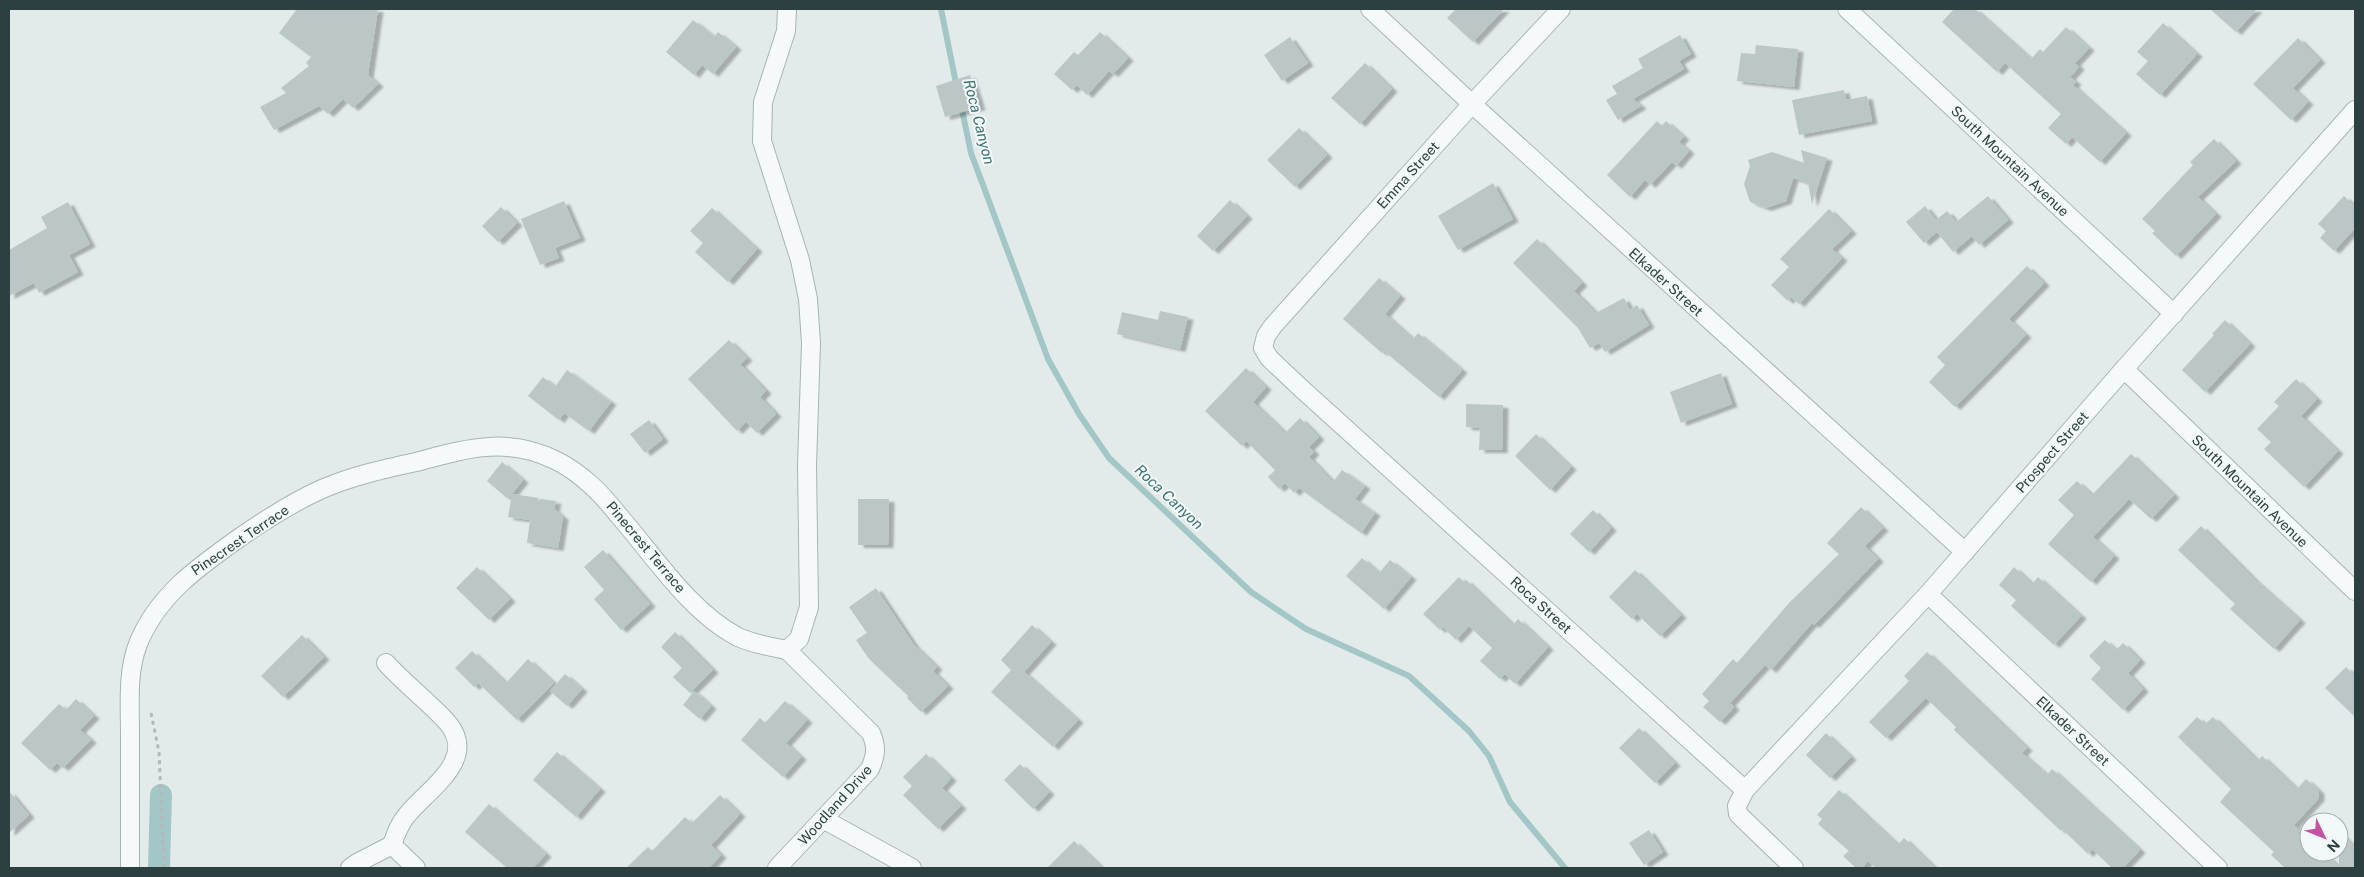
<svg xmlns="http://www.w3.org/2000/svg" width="2364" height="877" font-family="'Public Sans',sans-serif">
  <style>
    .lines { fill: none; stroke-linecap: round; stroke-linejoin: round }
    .stream { stroke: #a2c7c6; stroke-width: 6 }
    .canal { stroke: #a2c7c6; stroke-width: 22 }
    .building { fill: #bbc6c7; filter: url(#shadow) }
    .minor-casing { stroke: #a8b4b4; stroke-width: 20 }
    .path { stroke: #b1baba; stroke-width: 3; stroke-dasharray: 4 4; stroke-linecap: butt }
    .minor { stroke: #f6f9f9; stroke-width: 18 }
    .labels { text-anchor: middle; stroke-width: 4; stroke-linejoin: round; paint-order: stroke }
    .street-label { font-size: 14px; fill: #2c4041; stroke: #f3f8f8 }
    .water-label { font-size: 15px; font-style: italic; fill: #3a7272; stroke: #f3f8f8 }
  </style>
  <defs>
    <filter id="shadow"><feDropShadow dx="5.5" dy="3" stdDeviation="1" flood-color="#0004"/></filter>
  </defs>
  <rect width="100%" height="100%" fill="#e3eaea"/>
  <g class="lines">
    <g class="stream">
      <polyline points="941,9 957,88"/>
      <polyline points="961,105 971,153 1048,359 1079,414 1109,458 1251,592 1306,629 1409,676 1469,731 1489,756 1510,802 1565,868"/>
    </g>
    <polyline class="canal" points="159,868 161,795"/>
  </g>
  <g class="building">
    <polygon points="297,9 378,9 368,75 378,84 353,108 343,99 328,114 319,106 274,130 260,107 286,93 281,88 309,66 306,63 311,57 279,33"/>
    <polygon points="1456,9 1504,9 1473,42 1447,18"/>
    <polygon points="1954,9 1975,9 2031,59 2040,49 2043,52 2066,27 2089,48 2075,63 2079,67 2070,77 2076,82 2073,85 2126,133 2100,162 2072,137 2066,144 2048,128 2061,114 2005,63 1997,72 1942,22"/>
    <polygon points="2210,9 2257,9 2236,32"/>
    <polygon points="693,20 714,37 718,32 736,47 713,74 702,65 694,75 666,52"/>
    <polygon points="2163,23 2197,54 2160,95 2136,74 2148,61 2137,52"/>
    <polygon points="1100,32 1128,58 1113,74 1109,71 1087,95 1077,85 1072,90 1054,74 1074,52 1078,55"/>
    <polygon points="1680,35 1691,54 1679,61 1684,69 1633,99 1641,106 1618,120 1606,100 1617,94 1612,86 1643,68 1638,59"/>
    <polygon points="1290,37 1308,63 1282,81 1264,55"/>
    <polygon points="2298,38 2320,60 2293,88 2308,102 2291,120 2253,84"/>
    <polygon points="1756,45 1798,49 1794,87 1737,81 1741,53 1755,54"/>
    <polygon points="1365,63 1392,89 1360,124 1331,98"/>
    <polygon points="970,75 980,107 945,117 936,86"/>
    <polygon points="1844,90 1846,100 1867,96 1872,121 1799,135 1792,100"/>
    <polygon points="1657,121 1662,126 1666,121 1684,137 1679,142 1689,151 1676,166 1672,162 1650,185 1645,180 1630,197 1607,175"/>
    <polygon points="1299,128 1327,155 1295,187 1267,160"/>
    <polygon points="2214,139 2236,161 2198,197 2216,214 2176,256 2152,233 2155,231 2142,219 2193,165 2190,162"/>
    <polygon points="1801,150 1827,158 1812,204 1808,183 1793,178 1786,201 1766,208 1750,202 1744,184 1750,166 1748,160 1772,152 1804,163"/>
    <polygon points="1493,183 1513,219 1458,250 1438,216"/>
    <polygon points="1988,196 2008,220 1979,245 1972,236 1953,252 1937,232 1924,243 1906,222 1925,206 1936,220 1947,211 1956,222"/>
    <polygon points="2344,196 2355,207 2355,228 2334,251 2320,238 2326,231 2318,224"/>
    <polygon points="1230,200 1247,216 1213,251 1197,236"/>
    <polygon points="564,201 580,238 555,248 559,258 540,265 521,219"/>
    <polygon points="68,202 90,244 69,255 78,272 39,293 34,283 9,296 9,250 47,228 41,217"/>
    <polygon points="501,207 517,223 498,242 482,226"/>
    <polygon points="712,208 757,249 728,282 695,252 703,243 690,231"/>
    <polygon points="1829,209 1851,231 1832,249 1842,258 1799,304 1791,297 1788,301 1771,285 1789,267 1780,259"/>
    <polygon points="1537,239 1582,283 1574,291 1596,313 1624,298 1630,310 1637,305 1649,325 1605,352 1599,343 1590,348 1578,328 1513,263"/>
    <polygon points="2027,266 2044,283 2009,319 2026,335 1955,407 1929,382 1945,365 1937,357"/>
    <polygon points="1379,278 1400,296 1385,314 1413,339 1418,333 1462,370 1439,397 1384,351 1382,353 1343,319"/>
    <polygon points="1160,311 1188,317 1180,349 1117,334 1122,312 1158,320"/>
    <polygon points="2225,320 2250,344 2205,392 2182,370 2214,335 2212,334"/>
    <polygon points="729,340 747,358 740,364 766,391 760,397 776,414 757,433 746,422 737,431 688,379"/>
    <polygon points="1246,368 1266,387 1253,402 1285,433 1300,418 1319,437 1309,447 1314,452 1309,457 1333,482 1342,470 1365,486 1355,499 1375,513 1361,533 1299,488 1294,493 1285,483 1279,489 1268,477 1275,470 1246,441 1242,446 1205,411"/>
    <polygon points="567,370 611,402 589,431 564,413 559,420 528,396 543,377 555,387"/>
    <polygon points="1721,373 1732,404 1681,423 1670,392"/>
    <polygon points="2296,379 2317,399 2301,416 2338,451 2304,487 2264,449 2271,442 2257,429 2279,406 2274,402"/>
    <polygon points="1466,404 1503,405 1502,450 1479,450 1480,428 1466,427"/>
    <polygon points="649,420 663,439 645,453 630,434"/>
    <polygon points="1536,434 1571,467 1550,490 1515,456"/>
    <polygon points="2131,454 2174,495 2151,519 2129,499 2093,537 2114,556 2091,582 2048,544 2074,515 2058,500 2077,481 2092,495"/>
    <polygon points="502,462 523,480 512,494 539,498 536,502 541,499 556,501 554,509 563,517 558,548 527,543 530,520 508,517 512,494 508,499 487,481"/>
    <polygon points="858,499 889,499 888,545 858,545"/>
    <polygon points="1861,507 1883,528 1865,546 1878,559 1814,625 1812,623 1771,670 1765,665 1730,703 1734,707 1720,722 1703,707 1709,701 1702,694 1733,659 1737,663 1789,603 1839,554 1827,543"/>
    <polygon points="1593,510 1611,528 1589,552 1570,534"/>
    <polygon points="2201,526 2256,581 2300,620 2274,649 2230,609 2235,604 2178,550"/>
    <polygon points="603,550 650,604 621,630 594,599 604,590 584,567"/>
    <polygon points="1362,558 1379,573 1390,560 1411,577 1384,609 1346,576"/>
    <polygon points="477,567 510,599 489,620 456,588"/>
    <polygon points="2014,567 2032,584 2038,577 2081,616 2054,645 2011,606 2016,600 1999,585"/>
    <polygon points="1635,570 1681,615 1660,636 1637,614 1632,619 1609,597"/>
    <polygon points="1459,577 1464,582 1466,580 1513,625 1518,619 1548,647 1515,684 1505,674 1500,679 1480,661 1492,648 1469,626 1456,640 1443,627 1440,630 1423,614"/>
    <polygon points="876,588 914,645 937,667 933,671 948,686 921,712 907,698 908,696 869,659 856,640 867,633 849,607"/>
    <polygon points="1032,625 1051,642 1024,672 1078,720 1053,747 991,692 1011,670 1001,660"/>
    <polygon points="675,632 713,670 690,693 673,677 682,668 661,647"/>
    <polygon points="302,635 324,657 283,697 261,676"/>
    <polygon points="2105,640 2116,650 2123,643 2140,660 2128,673 2143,689 2123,710 2091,679 2101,668 2089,656"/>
    <polygon points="472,651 506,683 528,659 554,683 517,720 478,683 474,687 455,668"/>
    <polygon points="1927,652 2027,748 2022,753 2047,775 2052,769 2140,850 2123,868 2112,868 2092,849 2088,854 2062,829 2061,831 1954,730 1956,727 1926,698 1886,738 1869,722 1909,681 1904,676"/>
    <polygon points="2346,667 2355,676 2355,717 2325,688"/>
    <polygon points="565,674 582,689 567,706 550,691"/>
    <polygon points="694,691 711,706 700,719 683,705"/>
    <polygon points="76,699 94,716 80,730 91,740 63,768 57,763 50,770 21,743 59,704 66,710"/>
    <polygon points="785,701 807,720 786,743 801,757 783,777 741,740 760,718 765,723"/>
    <polygon points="2197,717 2205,724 2213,717 2258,761 2262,756 2297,789 2306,779 2319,791 2319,798 2294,825 2309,839 2309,852 2323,852 2339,867 2339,832 2355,847 2355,868 2285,868 2271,855 2274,852 2220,802 2231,789 2178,737"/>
    <polygon points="1639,728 1675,763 1655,783 1619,748"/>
    <polygon points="1826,733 1851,757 1830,778 1806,755"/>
    <polygon points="557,752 600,789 576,817 533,780"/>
    <polygon points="926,754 951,778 942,788 961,806 938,829 903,795 912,786 903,777"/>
    <polygon points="1020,764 1049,792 1033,809 1004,780"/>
    <polygon points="1839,790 1898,845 1904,838 1935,868 1876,868 1868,861 1862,868 1856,868 1843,856 1849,851 1818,824 1822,819 1817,815"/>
    <polygon points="9,791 29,815 9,833"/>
    <polygon points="720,795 740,814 711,845 721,855 709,868 626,868 648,847 652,851 685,817 692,823"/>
    <polygon points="489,804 546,854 533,868 507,868 465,832"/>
    <polygon points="1649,830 1663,852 1644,865 1629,843"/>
    <polygon points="1074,841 1102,868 1047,868"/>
  </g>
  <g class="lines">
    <g class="minor-casing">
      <g id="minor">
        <polyline points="1370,9 1472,104 1965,552"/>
        <polyline points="1561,9 1472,104 1273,326 1266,336 1263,348 1269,358 1303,390 1745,790"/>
        <polyline points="1847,9 2174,314"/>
        <polyline points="2124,369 2355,591"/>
        <polyline points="1928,594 2218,868"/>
        <path d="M386,663C405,684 429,702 447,722C479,759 429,788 407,815C399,824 396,834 392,845"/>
        <polyline points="823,819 912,868"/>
        <polyline points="392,845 416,868"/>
        <path d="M130,868C130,824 130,779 130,735C130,705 127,672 138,644C157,596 198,567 239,538C265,520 293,502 322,489C352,476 384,469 416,462C465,449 506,436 555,460C582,473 602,494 620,517C654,556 691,613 738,637C753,644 771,647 787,650L799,639L809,607L807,465L811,343L808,299L800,260L762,141L763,102L786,31L787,9"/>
        <polyline points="350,868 357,863 392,845"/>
        <path d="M777,868L870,769C876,755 877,747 871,733L787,650"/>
        <polyline points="1794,868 1738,814 1737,806 1745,790 1928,594 2124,369 2355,110"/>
      </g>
    </g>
    <polyline class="path" points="151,713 159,752 164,868"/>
    <use href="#minor" class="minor"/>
  </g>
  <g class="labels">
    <g class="street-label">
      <text transform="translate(2010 161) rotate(43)" y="5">South Mountain Avenue</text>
      <text transform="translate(1408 175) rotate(-48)" y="5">Emma Street</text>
      <text transform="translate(1666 282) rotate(42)" y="5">Elkader Street</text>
      <text transform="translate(2052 452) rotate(-49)" y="5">Prospect Street</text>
      <text transform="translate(2250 491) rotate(44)" y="5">South Mountain Avenue</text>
      <text transform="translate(240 540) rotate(-34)" y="5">Pinecrest Terrace</text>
      <text transform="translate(646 547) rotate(50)" y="5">Pinecrest Terrace</text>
      <text transform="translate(1541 605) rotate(42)" y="5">Roca Street</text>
      <text transform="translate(2073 731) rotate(43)" y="5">Elkader Street</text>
      <text transform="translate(835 805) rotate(-48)" y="5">Woodland Drive</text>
    </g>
    <g class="water-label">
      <text transform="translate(979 122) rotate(76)" y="5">Roca Canyon</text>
      <text transform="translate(1169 497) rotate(43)" y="5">Roca Canyon</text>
    </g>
  </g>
  <rect width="2364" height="877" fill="none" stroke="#2c4041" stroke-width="20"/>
  <g transform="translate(2324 837) rotate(133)"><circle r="24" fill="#f3f8f8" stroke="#a3aeaf"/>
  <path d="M0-4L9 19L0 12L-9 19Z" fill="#c454a3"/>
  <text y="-8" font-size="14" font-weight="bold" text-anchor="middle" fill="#2c4041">N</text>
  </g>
</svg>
